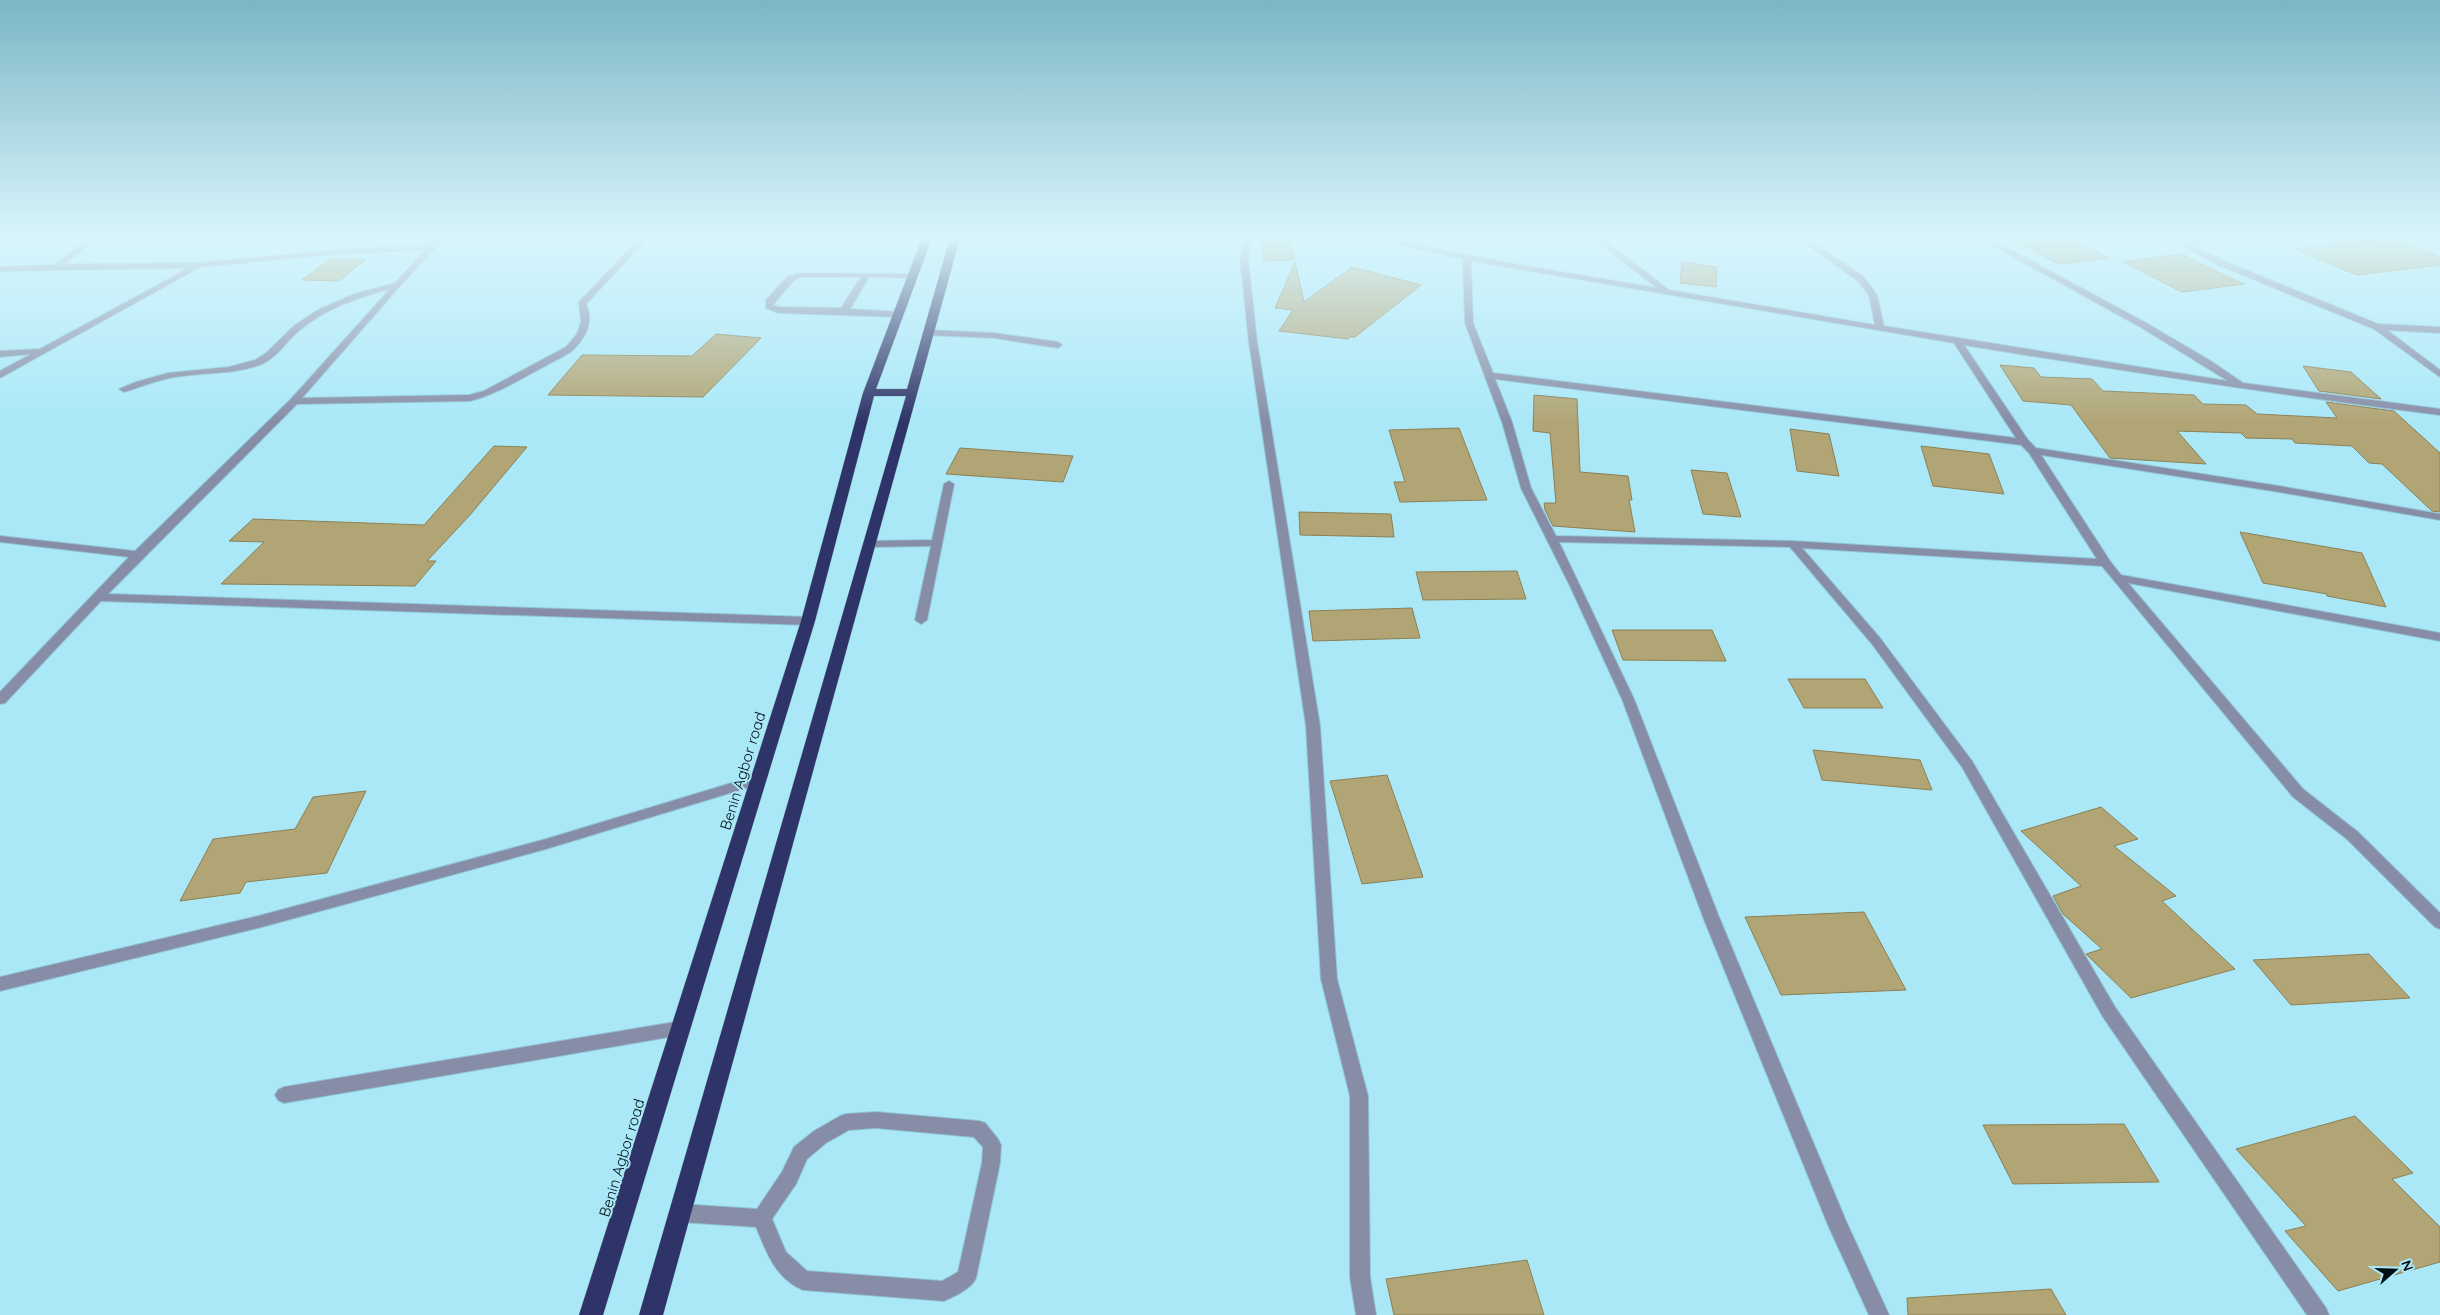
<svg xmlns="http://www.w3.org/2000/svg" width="2440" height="1315" font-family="Quicksand,sans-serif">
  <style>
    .building { fill: #b1a575; stroke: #8c8052 }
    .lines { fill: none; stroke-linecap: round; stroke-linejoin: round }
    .lane-casing { stroke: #8fc5d4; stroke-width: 2 }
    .street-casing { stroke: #8fc5d4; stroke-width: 2 }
    .highway-casing { stroke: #8fc5d4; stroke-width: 1 }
    .lane { fill: #888da7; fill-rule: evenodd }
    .street { fill: #888da7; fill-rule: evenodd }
    .highway { fill: #2e3467; fill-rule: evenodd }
    .labels { text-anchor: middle; stroke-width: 4; stroke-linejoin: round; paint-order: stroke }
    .street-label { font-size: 15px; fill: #000e14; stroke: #aae8f8 }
  </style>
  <rect width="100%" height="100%" fill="#aae8f8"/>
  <g class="building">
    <polygon points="1290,238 1295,260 1264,261 1260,239"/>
    <polygon points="2008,238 2069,238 2109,258 2059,264"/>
    <polygon points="2385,238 2395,238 2440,257 2440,265 2357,275 2294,249"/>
    <polygon points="2180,254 2244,284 2182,292 2123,262"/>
    <polygon points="331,259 366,259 339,281 302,280"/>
    <polygon points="1295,262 1304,302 1352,267 1421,285 1355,337 1350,337 1348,339 1279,331 1293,310 1275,308"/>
    <polygon points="1682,262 1717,267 1716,287 1680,283"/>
    <polygon points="716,334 761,338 703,397 548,395 582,355 692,356"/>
    <polygon points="2000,365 2034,368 2041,377 2092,379 2103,391 2194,395 2203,404 2246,405 2257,414 2337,418 2326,402 2394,411 2440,453 2440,512 2432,511 2382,464 2369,463 2352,446 2295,443 2292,439 2246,438 2241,433 2177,431 2206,464 2110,458 2071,405 2023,401"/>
    <polygon points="2303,366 2351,372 2381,399 2319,391"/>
    <polygon points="1534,395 1577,399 1580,472 1628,476 1632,500 1629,500 1635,532 1553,526 1545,510 1544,503 1556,503 1550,433 1533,431"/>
    <polygon points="1459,428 1487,500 1400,502 1394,482 1405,482 1389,430"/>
    <polygon points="1790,429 1829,434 1839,476 1797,471"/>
    <polygon points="494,446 527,447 470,515 427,561 436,561 415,586 221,584 264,542 229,541 253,519 424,525"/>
    <polygon points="1921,446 1989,454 2004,494 1933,486"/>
    <polygon points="960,448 1073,456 1063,482 946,474"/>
    <polygon points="1691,470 1727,473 1741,517 1703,514"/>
    <polygon points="1299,512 1391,514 1394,537 1300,535"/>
    <polygon points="2240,532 2362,553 2386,607 2327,596 2327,594 2263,583"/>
    <polygon points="1517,571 1526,599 1423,600 1416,572"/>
    <polygon points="1412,608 1420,638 1313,641 1309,611"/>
    <polygon points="1612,630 1712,630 1726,661 1623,660"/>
    <polygon points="1788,679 1865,679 1883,708 1804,708"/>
    <polygon points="1813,750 1920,760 1932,790 1822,780"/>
    <polygon points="1387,775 1423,877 1362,884 1330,781"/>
    <polygon points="366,791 327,873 246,882 240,893 180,901 213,839 295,829 313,797"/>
    <polygon points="2101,807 2138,839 2114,846 2176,896 2162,901 2235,969 2131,998 2086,954 2102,949 2063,914 2053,896 2081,886 2021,831"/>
    <polygon points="1864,912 1906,990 1781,995 1745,917"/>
    <polygon points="2369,954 2410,998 2291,1005 2253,960"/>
    <polygon points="2355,1116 2413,1173 2392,1179 2440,1227 2440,1262 2338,1291 2285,1231 2306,1226 2236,1149"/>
    <polygon points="2124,1124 2159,1182 2013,1184 1983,1125"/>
    <polygon points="1527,1260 1544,1315 1394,1315 1386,1279"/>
    <polygon points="2051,1289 2066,1315 1908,1315 1907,1298"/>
  </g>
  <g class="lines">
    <g class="lane-casing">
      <g id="lane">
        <path d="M799,273L913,274L917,276L913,278L869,277L850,309L901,312V316L898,317L778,313L766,308V300L787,277ZM800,277H861L841,308L779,307L773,305L793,281Z"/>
        <path d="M396,283H399V287C364,295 330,306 301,329C288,339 278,357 262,364C234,375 204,372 175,377C157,380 141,387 124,392L119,389L136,382L168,373L229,367L255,360L266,353L295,325L318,310L354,294Z"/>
        <polygon points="929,330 994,333 1058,342 1062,345 1058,348 994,338 926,335 925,333"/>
        <polygon points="949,481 954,484 927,620 921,624 915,620 931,546 870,547 864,544 870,541 932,540 944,484"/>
        <polygon points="681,1021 687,1023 689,1028 687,1033 681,1035 284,1103 278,1100 275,1095 278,1090 284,1087"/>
        <path d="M876,1112L979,1121L985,1123L998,1139L1001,1145L1000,1163L976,1278C971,1289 955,1296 944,1301L803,1290C775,1278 767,1253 756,1227L680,1222L673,1219L671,1213L673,1207L680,1204L757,1209L782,1172L794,1147L814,1131L840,1116L846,1114ZM876,1128L974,1137L983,1147L982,1163L958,1272L942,1281L807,1271L786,1252L772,1219L796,1184L807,1159L826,1143L849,1130Z"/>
      </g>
    </g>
    <g class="street-casing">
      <g id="street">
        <path d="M89,238H98L64,264L198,263L335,250L430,245L437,238H445L399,287L302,398L469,395L484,391L566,347L577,334L581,322L579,302L640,238H648L586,304C594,321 586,337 574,349C567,356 555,360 547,365C522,378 498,394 470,401L297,404L108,594L808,617L814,621L808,625L101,601L5,703L0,704V692L129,557L0,542V536L135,551L291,399L425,250L335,254L200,267L0,378V371L31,354L0,357V351L40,349L189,268L0,271V267L54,265Z"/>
        <polygon points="1245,238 1253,238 1248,259 1257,342 1320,726 1337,979 1368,1096 1370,1277 1376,1315 1356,1315 1350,1277 1350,1096 1321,979 1306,726 1249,342 1240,259"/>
        <path d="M1369,238H1384L1519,265L1657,288L1593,238H1602L1669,290L1875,325L1869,295L1858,281L1798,238H1807L1864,277L1877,295L1884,326L2228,381L2142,328L1979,238H1989L2148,324L2211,361L2243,383L2440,409V415C2281,395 2122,371 1964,345L2028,440L2036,448L2279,486L2440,514V520L2279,492L2041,455L2110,561L2121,575L2440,633V641L2128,583L2303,789L2358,832L2440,913V929L2435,927L2348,840L2293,797L2102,566L1802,548L1880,638L1972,761L2115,1007L2326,1308L2329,1315H2307L2103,1017L1962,767L1872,644L1790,547L1559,542L1634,699L1719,917L1846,1221L1889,1315H1869L1828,1225L1703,917L1622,699L1570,586L1521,488L1502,422L1465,323L1463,259ZM1471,261L1954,343L2016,438L1493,373L1473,323ZM1495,379L2021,445L2029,453L2097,559L1793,541L1556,536L1531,488L1512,422Z"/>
        <path d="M2169,238C2176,238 2182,242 2189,241C2206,241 2224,238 2242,238L2238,240L2193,246L2224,261L2378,324L2440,327V333L2387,330L2440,370V377L2374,329L2218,265Z"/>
        <polygon points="758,775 763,777 765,780 763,783 546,849 262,927 0,991 0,977 262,915 546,839"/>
      </g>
    </g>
    <g class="highway-casing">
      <polygon id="highway" points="922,238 932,238 876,389 907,389 950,238 960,238 663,1315 639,1315 906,396 874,396 815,621 603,1315 579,1315 801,621 863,393"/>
    </g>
    <use href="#lane" class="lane"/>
    <use href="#street" class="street"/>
    <use href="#highway" class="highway"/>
  </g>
  <linearGradient id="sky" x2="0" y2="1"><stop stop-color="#7bb6c5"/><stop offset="0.56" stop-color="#d9f5fc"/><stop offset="1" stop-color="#d9f5fc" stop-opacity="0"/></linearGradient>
  <rect width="2440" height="422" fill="url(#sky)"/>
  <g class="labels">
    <g class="street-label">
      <text transform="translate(743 771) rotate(-73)" y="5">Benin Agbor road</text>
      <text transform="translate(622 1158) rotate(-73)" y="5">Benin Agbor road</text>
    </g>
  </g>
  <g transform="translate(2395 1270) rotate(70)" stroke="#aae8f8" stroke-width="4" paint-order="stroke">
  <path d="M0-4L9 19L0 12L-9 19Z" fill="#000e14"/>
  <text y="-8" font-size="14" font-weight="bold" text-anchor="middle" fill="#000e14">N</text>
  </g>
</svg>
